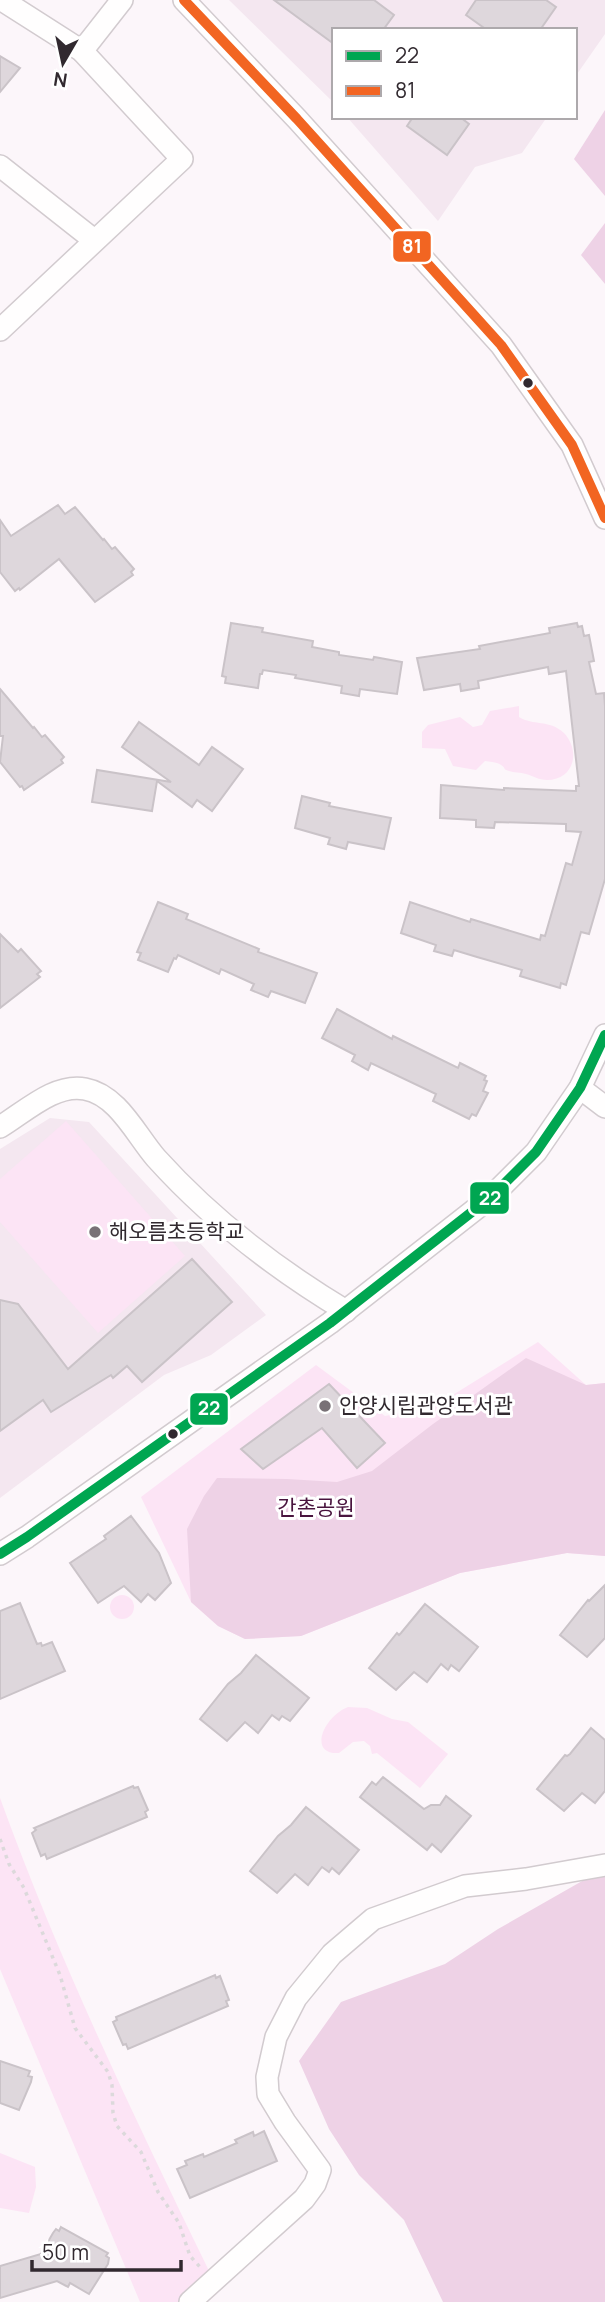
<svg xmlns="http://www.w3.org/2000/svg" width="605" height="2302" font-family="Manrope,'Noto Sans KR',sans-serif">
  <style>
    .built { fill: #f4e7f0 }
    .green { fill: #fce4f5 }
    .forest { fill: #eed2e6 }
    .building { fill: #ded7dc; stroke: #cac3c8; stroke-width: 2 }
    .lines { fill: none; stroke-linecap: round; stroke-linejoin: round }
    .minor-casing { stroke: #d2cbcf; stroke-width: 24 }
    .path { stroke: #dcd9db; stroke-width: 3.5; stroke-dasharray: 3.5 5; stroke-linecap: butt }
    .minor { stroke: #fffefe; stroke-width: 21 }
    .bus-1-casing { stroke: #fff; stroke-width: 16 }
    .bus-2-casing { stroke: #fff; stroke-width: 16 }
    .bus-1 { stroke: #00a651; stroke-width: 10 }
    .bus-2 { stroke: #f26522; stroke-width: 10 }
    .bus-dot { fill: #31292f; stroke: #fff; stroke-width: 2.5 }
    .poi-dot { fill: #787176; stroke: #fff; stroke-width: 2.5 }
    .labels { text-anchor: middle; stroke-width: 6; stroke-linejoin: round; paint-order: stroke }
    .poi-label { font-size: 21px; fill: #31292f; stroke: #fff; text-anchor: start }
    .park-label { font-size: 21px; fill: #49143e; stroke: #fff }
    .line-badge { stroke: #fff; stroke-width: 2.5 }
    .badge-label { font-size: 19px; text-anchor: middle; font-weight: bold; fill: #fff }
  </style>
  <rect width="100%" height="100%" fill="#fcf6fa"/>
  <g class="built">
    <polygon points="229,0 605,0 605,34 575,77 575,30 334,30 334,103"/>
    <polygon points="347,117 547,117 522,153 475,167 438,221"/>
    <polygon points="50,1118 89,1122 266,1315 211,1355 164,1375 0,1498 0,1149"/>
  </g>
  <g class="green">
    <path d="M519,706V717C533,726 549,719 564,733C581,751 574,780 547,780C539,780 533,776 526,774C520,772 514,773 509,771C502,769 507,769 501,765C497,762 490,762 485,761L476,770L453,766L445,749L422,748V732L428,725L460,717L473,727L482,725L490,711Z"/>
    <polygon points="66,1121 185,1256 98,1333 0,1222 0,1179"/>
    <polygon points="538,1342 586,1385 605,1383 605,1556 567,1553 460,1573 301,1636 245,1639 218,1626 191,1602 141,1497 316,1365 385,1416 435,1406"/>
    <circle cx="122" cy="1607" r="12"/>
    <path d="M348,1707L367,1708L392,1719L408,1722L448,1754L420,1788L377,1753L372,1754L370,1746L364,1741L353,1742L339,1753C307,1755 324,1716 348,1707Z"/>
    <path d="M0,1798C59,1961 135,2119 211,2275L181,2302H140L0,1969Z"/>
    <polygon points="0,2153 35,2167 36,2187 29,2213 0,2208"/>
  </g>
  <g class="forest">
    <polygon points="605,110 605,196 574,159"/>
    <polygon points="605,223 605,284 581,255"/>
    <polygon points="526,1358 586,1385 605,1383 605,1556 567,1553 460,1573 301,1636 245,1639 218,1626 191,1602 187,1529 204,1496 217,1478 287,1479 337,1482 372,1471 433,1424"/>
    <polygon points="605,1868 605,2302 443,2302 404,2220 359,2175 329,2129 299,2061 341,2002 445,1964 498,1929"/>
  </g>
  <g class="building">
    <polygon points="274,0 374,0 394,15 383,30 334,30 334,44"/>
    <polygon points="476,0 546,0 556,7 540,30 487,30 466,15"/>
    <polygon points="0,56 20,68 0,92"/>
    <polygon points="413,117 460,117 469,124 447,155 407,126"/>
    <polygon points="58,505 65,514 75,507 103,540 104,539 112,549 115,547 134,569 131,572 133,575 95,602 59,559 20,590 19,588 15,591 0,572 0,520 11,536"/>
    <polygon points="231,623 263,628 262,632 313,641 312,647 339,652 339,655 373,660 374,657 402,662 397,694 360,689 359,696 341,693 342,686 295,678 296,675 263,670 262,674 260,674 258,688 225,683 226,677 222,676"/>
    <polygon points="577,623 578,627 582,626 584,636 589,635 594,661 589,662 596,694 604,693 605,706 605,879 589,934 581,932 566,985 561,983 560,988 520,976 522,970 477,957 454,950 452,956 434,951 436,945 401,933 410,902 470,922 471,919 540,940 541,935 545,936 566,863 572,865 581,832 566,831 566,824 495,822 494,828 476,827 476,820 440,818 441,785 504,790 504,788 576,791 576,786 579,786 566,671 549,674 548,667 478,681 479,688 461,691 460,684 424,690 417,658 480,649 479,646 550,633 549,628"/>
    <polygon points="0,689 33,728 34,727 42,737 45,735 64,757 61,760 63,763 24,790 22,786 20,787 0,762 3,736 0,736"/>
    <polygon points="139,722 199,765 212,747 243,769 212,811 197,800 192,807 157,781 152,811 92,802 97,770 171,782 122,747"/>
    <polygon points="302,796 330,803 329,806 391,818 384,849 348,842 346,849 328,844 330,838 295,828"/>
    <polygon points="158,902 188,914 186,919 259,949 258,952 317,973 305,1003 271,991 268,997 251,990 254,984 221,969 219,974 178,955 176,959 174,958 168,972 138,960 141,953 137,952"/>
    <polygon points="0,934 18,952 21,949 41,971 37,974 40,977 0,1008"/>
    <polygon points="337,1009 392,1039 393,1036 458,1068 460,1063 486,1076 484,1080 487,1081 483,1091 488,1093 476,1116 472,1114 469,1119 433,1101 436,1094 371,1063 368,1070 352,1061 355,1055 322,1038"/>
    <polygon points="192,1259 232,1302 142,1382 127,1366 113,1378 111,1375 51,1412 43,1400 0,1431 0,1300 18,1304 68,1369"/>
    <polygon points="329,1384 385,1443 357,1468 322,1428 263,1469 241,1449"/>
    <polygon points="131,1516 159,1553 171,1583 155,1600 148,1594 141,1602 124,1586 98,1603 70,1563 106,1539 104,1536"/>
    <polygon points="605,1585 605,1638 587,1657 560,1635 588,1600 589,1601"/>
    <polygon points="20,1603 37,1644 41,1643 42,1646 52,1642 65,1671 0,1699 0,1611"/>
    <polygon points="425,1604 478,1647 459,1671 451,1665 448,1670 441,1664 427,1682 414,1672 396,1690 369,1668 397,1633 399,1635 401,1633"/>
    <polygon points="256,1655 309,1698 290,1721 282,1716 279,1720 272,1715 258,1733 245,1722 227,1741 200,1719 228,1684 241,1673"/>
    <polygon points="591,1728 605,1740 605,1791 595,1803 582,1793 564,1811 537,1789 565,1755 567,1756 570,1754"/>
    <polygon points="383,1777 424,1809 431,1805 440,1805 446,1796 471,1816 441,1852 432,1844 427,1850 360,1797 372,1782 376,1785"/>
    <polygon points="133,1786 134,1788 138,1787 148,1810 145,1812 147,1817 47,1859 45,1854 41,1856 32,1833 36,1830 34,1828"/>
    <polygon points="306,1807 359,1850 339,1874 332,1868 329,1872 322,1867 308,1885 295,1874 277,1893 250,1871 278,1836 291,1825"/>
    <polygon points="215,1975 216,1978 220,1976 229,2000 226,2001 228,2006 128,2049 126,2044 123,2045 113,2022 117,2020 116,2017"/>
    <polygon points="0,2061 30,2071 28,2076 32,2077 31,2082 19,2110 0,2103"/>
    <polygon points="264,2131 277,2161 190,2198 177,2169 187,2165 185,2161 203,2154 204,2157 237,2143 235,2140 253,2132 254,2136"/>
    <polygon points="61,2227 108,2253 106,2256 109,2258 108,2264 89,2294 70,2283 68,2287 57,2281 0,2298 0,2266 41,2254 53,2233 56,2229 59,2231"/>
  </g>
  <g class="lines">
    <g class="minor-casing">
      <g id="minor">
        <polyline points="184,0 297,119 501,345 572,445 605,518"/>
        <polyline points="82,51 122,0"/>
        <polyline points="0,166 94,240"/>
        <polyline points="0,330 182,159 82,51 2,0"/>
        <polyline points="580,1088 605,1107"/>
        <path d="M0,1127C25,1112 55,1083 85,1089C118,1095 136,1135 156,1158C211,1219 276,1269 346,1311"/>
        <polyline points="0,1554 27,1537 330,1323 491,1197 536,1152 580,1088 605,1035"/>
        <polyline points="190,2302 304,2199 315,2184 320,2170 285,2122 268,2094 267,2077 276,2037 296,1998 332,1954 373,1919 465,1886 526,1879 605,1865"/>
      </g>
    </g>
    <polyline class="path" points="0,1839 9,1864 24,1888 60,1975 75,2028 108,2072 112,2085 113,2113 117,2126 141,2152 158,2192 179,2223 190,2256 200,2267"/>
    <use href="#minor" class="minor"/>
    <g class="bus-1-casing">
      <polyline id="bus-1" points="0,1554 27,1537 330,1323 491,1197 536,1152 580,1088 605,1035"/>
    </g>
    <g class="bus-2-casing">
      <polyline id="bus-2" points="184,0 297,119 501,345 572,445 605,518"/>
    </g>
    <use href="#bus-1" class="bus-1"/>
    <use href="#bus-2" class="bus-2"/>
  </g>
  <g class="bus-dot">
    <circle cx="528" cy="383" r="6"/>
    <circle cx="173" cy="1434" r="6"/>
  </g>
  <g class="poi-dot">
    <circle cx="95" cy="1232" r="7"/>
    <circle cx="325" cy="1406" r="7"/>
  </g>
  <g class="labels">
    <g class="poi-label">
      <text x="109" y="1239">해오름초등학교</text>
      <text x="339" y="1413">안양시립관양도서관</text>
    </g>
    <g class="park-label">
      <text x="316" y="1515">간촌공원</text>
    </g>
  </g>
  <g class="line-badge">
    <rect x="392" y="230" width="40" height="33" rx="7" fill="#f26522"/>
    <rect x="469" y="1181" width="41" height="34" rx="7" fill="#00a651"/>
    <rect x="189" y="1392" width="40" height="34" rx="7" fill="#00a651"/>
  </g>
  <g class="badge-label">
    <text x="412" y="253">81</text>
    <text x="490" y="1205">22</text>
    <text x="209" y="1415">22</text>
  </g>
  <rect x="332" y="28" width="245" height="91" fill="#ffffff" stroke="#ada9ac" stroke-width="2"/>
  <rect x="346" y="51" width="35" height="10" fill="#00a651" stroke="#ada9ac" stroke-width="2"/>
  <text x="395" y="63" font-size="21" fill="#31292f">22</text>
  <rect x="346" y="86" width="35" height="10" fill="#f26522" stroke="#ada9ac" stroke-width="2"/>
  <text x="395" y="98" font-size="21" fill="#31292f">81</text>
  <g transform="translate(63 63) rotate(189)" stroke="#ffffff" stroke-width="5" paint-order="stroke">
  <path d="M0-5L12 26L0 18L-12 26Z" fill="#31292f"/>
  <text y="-10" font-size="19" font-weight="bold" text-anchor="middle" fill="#31292f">N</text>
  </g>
  <path d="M32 2260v10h149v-10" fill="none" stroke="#31292f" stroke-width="3.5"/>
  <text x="42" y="2260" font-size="21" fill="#31292f" stroke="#ffffff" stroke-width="5" paint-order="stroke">50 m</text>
</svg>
